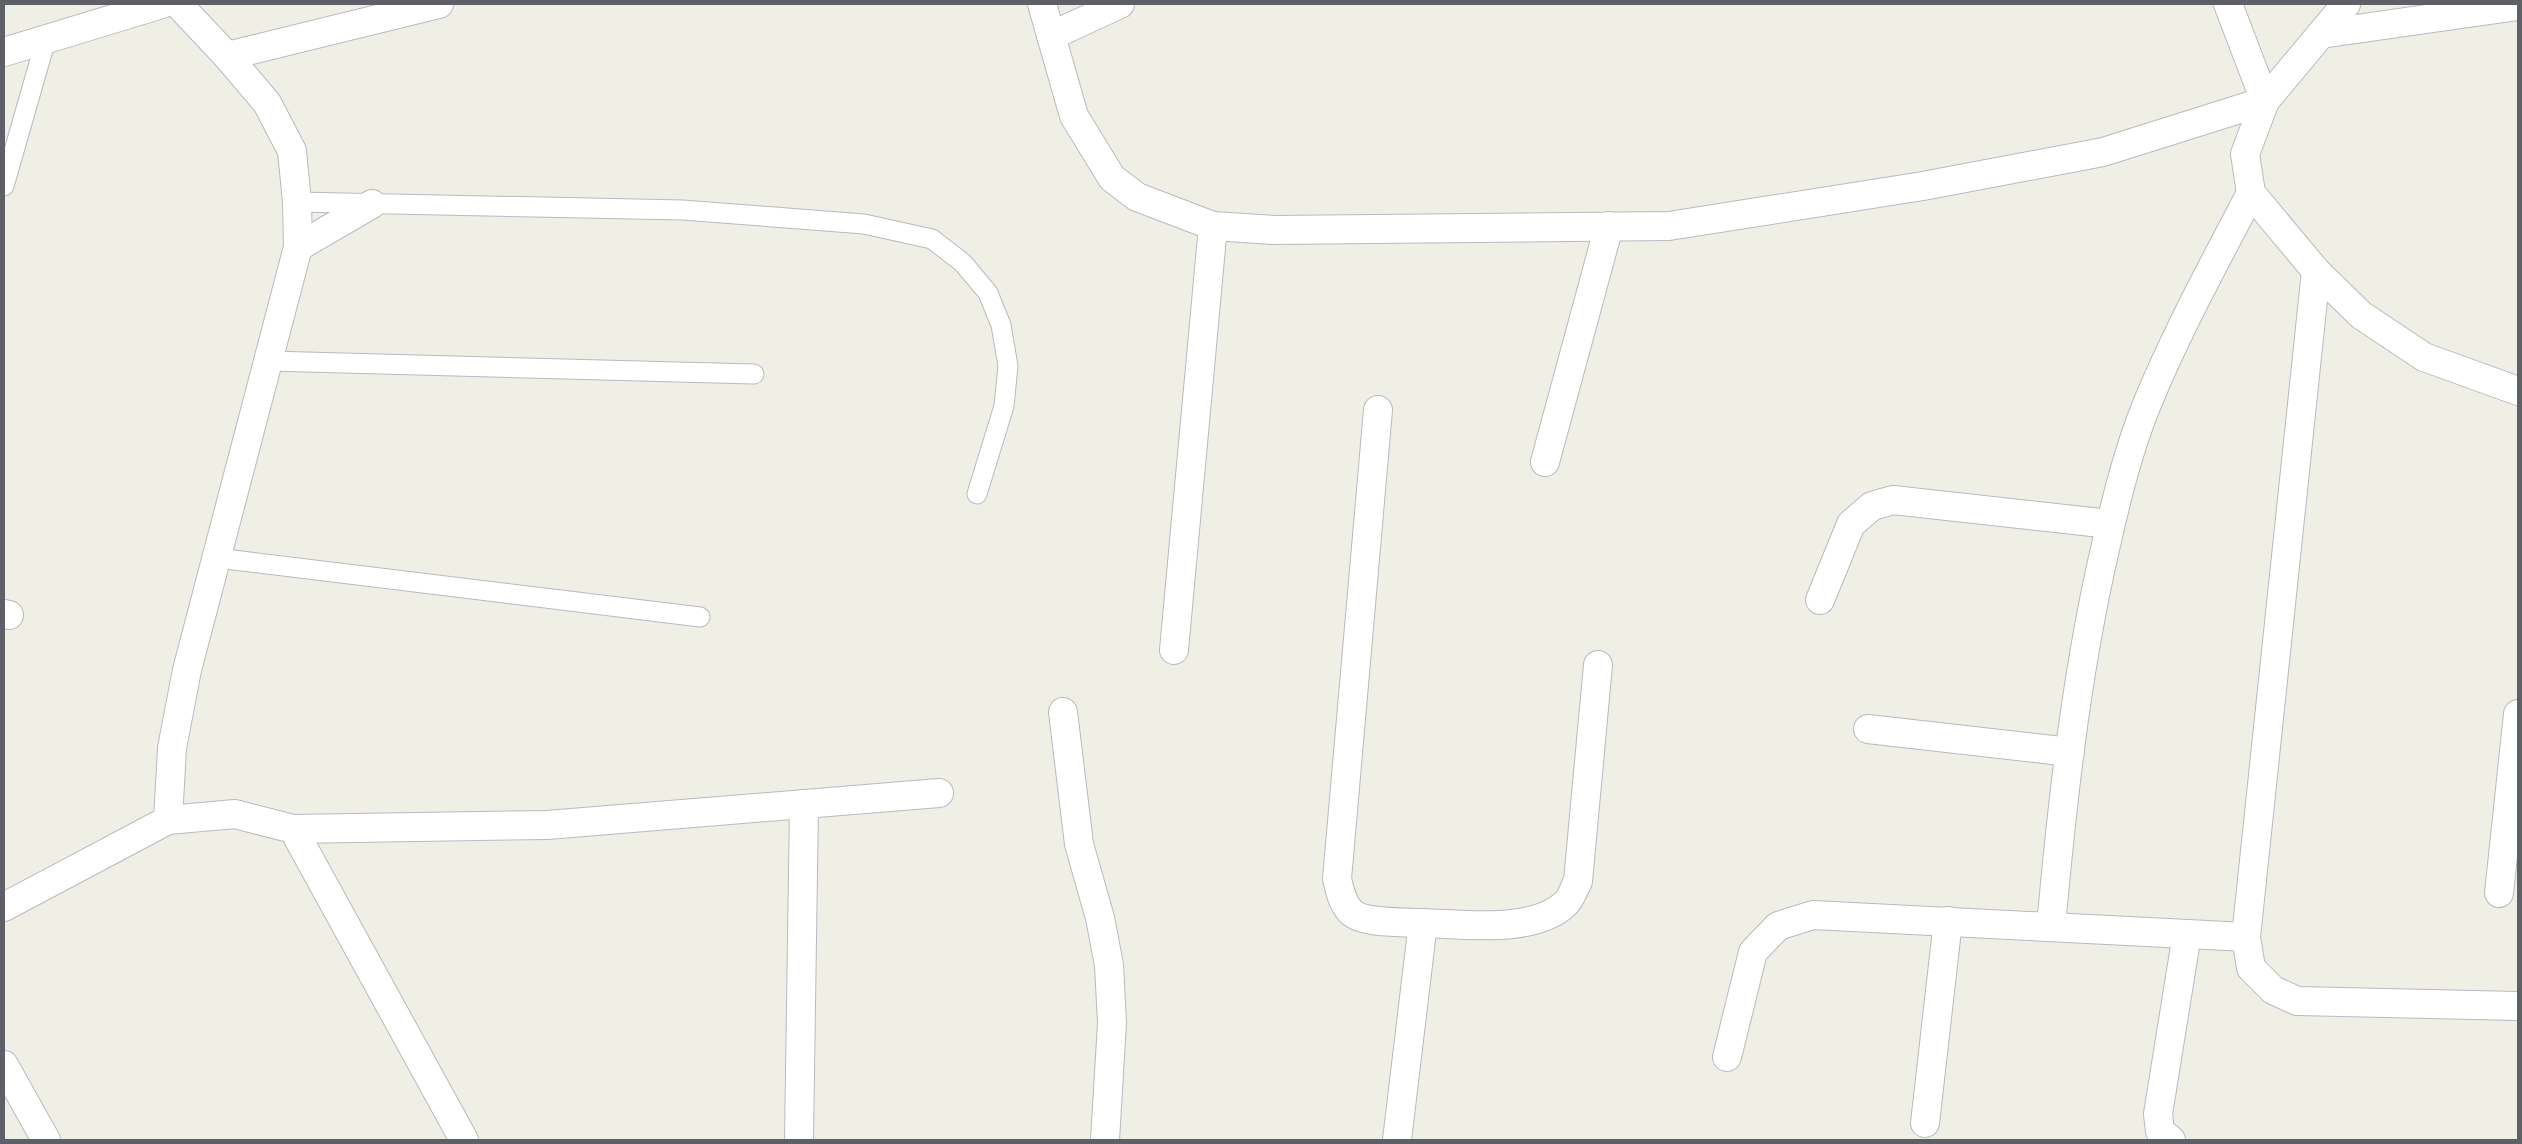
<svg xmlns="http://www.w3.org/2000/svg" width="2522" height="1144" font-family="Commissioner,sans-serif">
  <style>
    .lines { fill: none; stroke-linecap: round; stroke-linejoin: round }
    .lane-casing { stroke: #b8bac0; stroke-width: 21 }
    .street-casing { stroke: #b8bac0; stroke-width: 30 }
    .lane { stroke: #fff; stroke-width: 19 }
    .street { stroke: #fff; stroke-width: 28 }
  </style>
  <rect width="100%" height="100%" fill="#f0efe6"/>
  <g class="lines">
    <g class="lane-casing">
      <g id="lane">
        <polyline points="4,186 46,39"/>
        <polyline points="297,202 683,210 864,224 932,239 963,263 988,293 1001,325 1008,366 1004,406 977,494"/>
        <polyline points="269,361 754,374"/>
        <polyline points="217,558 700,617"/>
      </g>
    </g>
    <g class="street-casing">
      <g id="street">
        <polyline points="1042,4 1074,116 1112,178 1137,197 1213,226 1274,230 1669,226 1923,186 2103,152 2265,101 2228,4"/>
        <polyline points="2346,4 2265,101 2245,154 2251,193 2316,271 2361,315 2424,357 2518,391"/>
        <polyline points="2321,34 2518,6"/>
        <polyline points="1051,36 1120,4"/>
        <polyline points="4,52 162,4"/>
        <polyline points="227,56 439,4"/>
        <polyline points="298,247 372,204"/>
        <path d="M1378,410L1337,879C1340,891 1342,902 1350,911C1361,924 1406,922 1423,923"/>
        <polyline points="1545,462 1609,226"/>
        <polyline points="1820,600 1851,524 1872,506 1893,500 2110,524"/>
        <polyline points="4,614 9,615"/>
        <polyline points="1174,650 1213,226"/>
        <polyline points="1063,712 1079,844 1100,918 1109,965 1112,1023 1105,1140"/>
        <polyline points="1868,729 2070,752"/>
        <polyline points="168,820 235,814 293,829 464,1140"/>
        <polyline points="293,829 547,825 939,793"/>
        <polyline points="2499,893 2518,714"/>
        <polyline points="4,907 168,820 172,748 187,670 298,247 297,202 292,151 267,103 227,56 178,4"/>
        <path d="M2051,926C2062,806 2075,685 2101,567C2113,513 2126,455 2147,404C2177,331 2215,262 2251,193"/>
        <polyline points="2246,937 2316,271"/>
        <polyline points="1727,1057 1753,952 1778,926 1813,915 2246,937 2251,968 2273,990 2297,1001 2518,1006"/>
        <polyline points="4,1065 46,1140"/>
        <polyline points="1925,1123 1948,921"/>
        <polyline points="799,1140 804,804"/>
        <path d="M1397,1140L1423,923C1463,924 1533,934 1565,904C1571,899 1574,888 1578,881L1598,665"/>
        <polyline points="2171,1140 2160,1131 2158,1114 2187,934"/>
      </g>
    </g>
    <use href="#lane" class="lane"/>
    <use href="#street" class="street"/>
  </g>
  <rect width="2522" height="1144" fill="none" stroke="#5d6067" stroke-width="10"/>
</svg>
